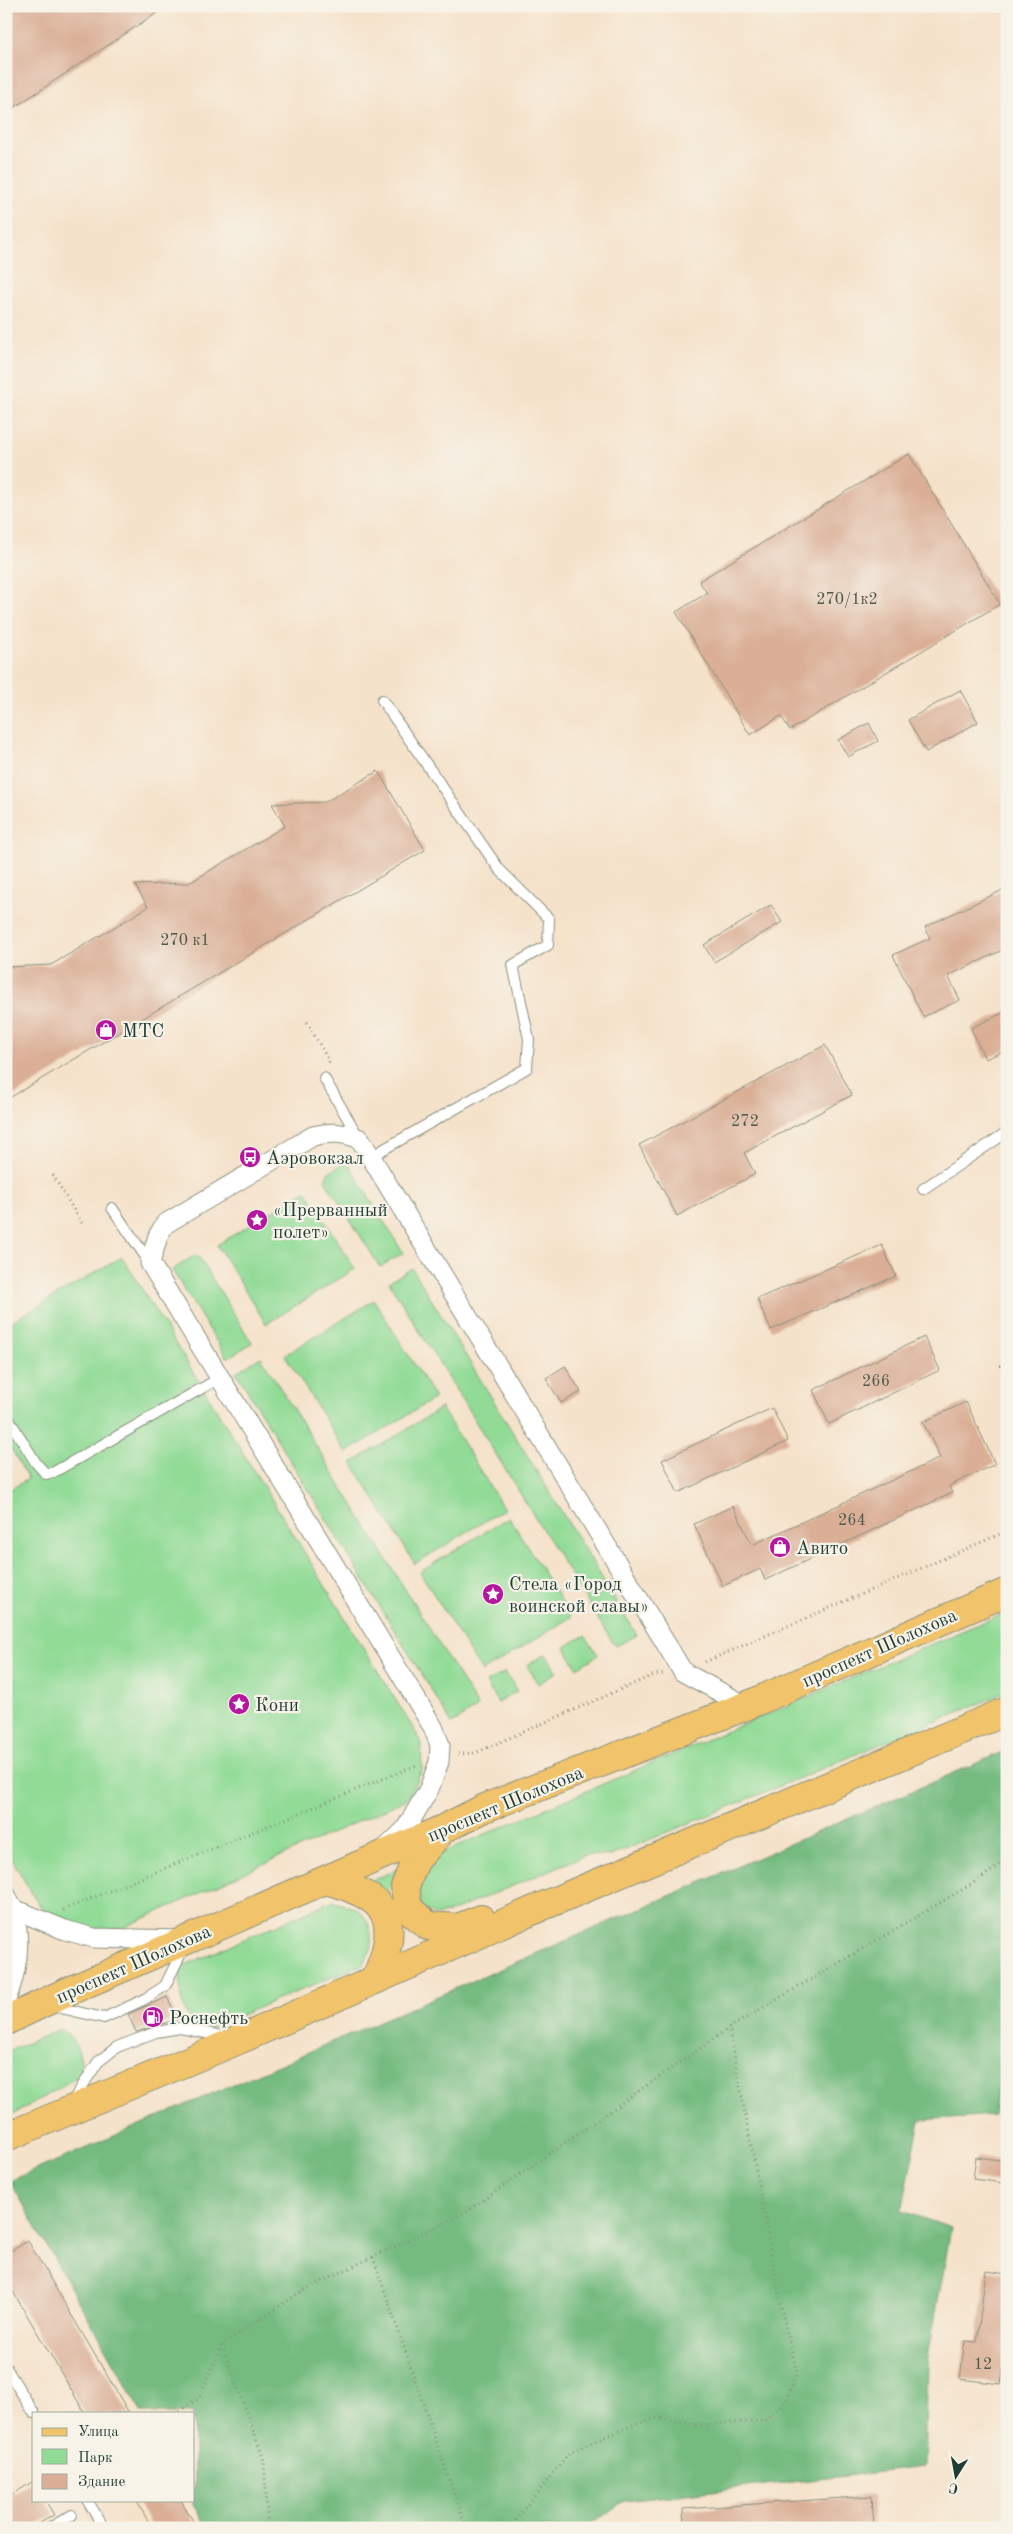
<svg xmlns="http://www.w3.org/2000/svg" width="1013" height="2534" font-family="'Old Standard TT',serif">
  <style>
    .green { fill: #92db97; stroke: #588c66 }
    .forest { fill: #75bb80; stroke: #4a7c5a }
    .building { fill: #daaf96 }
    .lines { fill: none; stroke-linecap: round; stroke-linejoin: round }
    .service-casing { stroke: #8a907f; stroke-width: 12 }
    .minor-casing { stroke: #8a907f; stroke-width: 21 }
    .primary-casing { stroke: #8a907f; stroke-width: 30 }
    .path { stroke: #8a907f; stroke-width: 3; stroke-dasharray: 1 4; stroke-linecap: butt }
    .service { stroke: #fff; stroke-width: 10 }
    .minor { stroke: #fff; stroke-width: 19 }
    .primary { stroke: #f1c36a; stroke-width: 28 }
    .labels { text-anchor: middle; stroke-width: 4.5; stroke-linejoin: round; paint-order: stroke }
    .number-label { font-size: 16px; fill: #4e5a4c }
    .poi-label { font-size: 19px; fill: #1f3d34; stroke: #f7f3e8; text-anchor: start }
    .street-label { font-size: 19px; fill: #1f3d34; stroke: #f7f3e8 }
  </style>
  <rect width="100%" height="100%" fill="#f7f3e8"/>
  <filter id="ink" filterUnits="userSpaceOnUse"><feTurbulence type="fractalNoise" baseFrequency=".02" numOctaves="2"/><feDisplacementMap in="SourceGraphic" scale="10" xChannelSelector="R" yChannelSelector="G"/><feConvolveMatrix kernelMatrix="1 2 1 2 8 2 1 2 1" color-interpolation-filters="sRGB"/></filter>
  <filter id="wash" filterUnits="userSpaceOnUse"><feTurbulence type="fractalNoise" baseFrequency=".0096" numOctaves="4" result="noise"/><feDisplacementMap in="SourceGraphic" scale="20" xChannelSelector="R" yChannelSelector="G"/><feGaussianBlur stdDeviation="1.12" result="paint"/><feColorMatrix in="noise" values="0 0 0 0 0 0 0 0 0 0 0 0 0 0 0 0 0 1.4 0 .05"/><feComposite in="paint" operator="in"/></filter>
  <g filter="url(#wash)">
    <rect width="100%" height="100%" fill="#f5e2ca"/>
    <g class="green">
      <polygon points="347,1161 403,1253 380,1267 325,1180 328,1173"/>
      <polygon points="306,1191 355,1269 266,1324 217,1245"/>
      <polygon points="195,1255 199,1257 252,1343 227,1358 172,1270"/>
      <polygon points="122,1257 421,1741 422,1771 407,1799 123,1928 90,1932 53,1917 38,1904 6,1849 6,1492 28,1479 6,1439 6,1325"/>
      <polygon points="412,1268 637,1635 616,1646 613,1643 389,1282"/>
      <polygon points="374,1300 435,1398 346,1453 285,1355"/>
      <polygon points="261,1357 478,1707 452,1724 236,1372"/>
      <polygon points="441,1408 504,1509 415,1564 352,1463"/>
      <polygon points="509,1517 571,1617 482,1672 420,1572"/>
      <polygon points="1007,1612 1007,1692 610,1856 586,1855 448,1913 434,1915 422,1907 418,1892 424,1866 434,1858 448,1850"/>
      <polygon points="585,1635 598,1655 577,1668 565,1647"/>
      <polygon points="546,1654 557,1672 538,1684 527,1665"/>
      <polygon points="505,1672 517,1691 498,1703 486,1683"/>
      <polygon points="405,1866 390,1886 386,1902 364,1884"/>
      <path d="M331,1901L359,1909L370,1926L372,1947L364,1964L207,2029C203,2027 196,2025 193,2022C179,2009 180,1983 181,1967Z"/>
      <path d="M61,2029C78,2041 81,2053 82,2074L6,2119V2052Z"/>
    </g>
    <polygon class="forest" points="1007,1750 1007,2022 994,2115 920,2120 902,2211 951,2228 927,2363 924,2467 624,2501 586,2528 207,2528 192,2500 194,2500 194,2413 142,2413 10,2181"/>
    <g id="blocks">
      <g class="building">
        <polygon points="6,6 167,6 6,113"/>
        <polygon points="909,454 1000,604 790,730 781,716 750,735 676,612 707,593 699,581"/>
        <polygon points="960,690 978,722 926,752 908,720"/>
        <polygon points="869,723 878,741 848,757 838,740"/>
        <polygon points="378,771 425,850 6,1100 6,967 51,965 148,907 135,885 189,883 285,826 272,804 325,802"/>
        <polygon points="1007,888 1007,948 948,976 960,1000 923,1017 893,955 930,938 925,927"/>
        <polygon points="771,905 782,922 714,962 704,945"/>
        <polygon points="1007,1011 1007,1050 985,1059 971,1028"/>
        <polygon points="825,1045 852,1095 744,1153 755,1174 677,1216 639,1145"/>
        <polygon points="882,1245 896,1276 771,1330 757,1299"/>
        <polygon points="924,1337 940,1370 829,1424 813,1390"/>
        <polygon points="565,1366 581,1392 561,1403 546,1378"/>
        <polygon points="966,1402 995,1464 949,1486 952,1493 765,1580 760,1569 723,1586 694,1524 733,1506 752,1545 940,1458 923,1422"/>
        <polygon points="772,1408 788,1441 678,1493 662,1460"/>
        <polygon points="167,1997 178,2019 136,2032 128,2014"/>
        <polygon points="976,2157 1007,2161 1004,2183 973,2179"/>
        <polygon points="28,2241 129,2413 85,2413 6,2280 6,2254"/>
        <polygon points="986,2271 1007,2274 1007,2341 1001,2384 960,2379 965,2341 977,2342"/>
        <polygon points="34,2481 34,2500 45,2500 54,2515 31,2528 6,2528 6,2498"/>
        <polygon points="872,2496 874,2528 684,2528 683,2509"/>
        <polygon points="136,2500 181,2500 197,2528 152,2528"/>
      </g>
    </g>
  </g>
  <g filter="url(#ink)">
    <use href="#blocks" fill-opacity="0" stroke="#8a907f" stroke-width="1"/>
    <g class="lines">
      <g class="service-casing">
        <g id="service">
          <polyline points="324,1078 359,1138"/>
          <polyline points="370,1157 527,1068 529,1039 513,965 548,945 549,919 499,869 382,700"/>
          <polyline points="923,1189 1007,1132"/>
          <polyline points="112,1208 150,1263"/>
          <polyline points="6,1415 36,1463 46,1474 54,1472 220,1378"/>
          <polyline points="52,2006 104,2018 143,2000 165,1986 184,1947"/>
          <polyline points="72,2102 98,2062 117,2047 156,2032 180,2028 227,2037"/>
          <polyline points="6,2368 34,2413"/>
          <polyline points="87,2500 104,2528"/>
          <polyline points="50,2528 72,2515"/>
        </g>
      </g>
      <g class="minor-casing">
        <g id="minor">
          <path d="M385,1849L405,1830L429,1789L439,1762L440,1745L433,1727L150,1263L158,1236L165,1224L313,1136C331,1132 343,1132 360,1139L683,1672L746,1706"/>
          <path d="M6,1895C24,1928 19,1966 6,2000"/>
          <polyline points="14,1909 65,1930 94,1938 180,1940"/>
        </g>
      </g>
      <g class="primary-casing">
        <g id="primary">
          <polyline points="439,1834 415,1861 405,1887 408,1908 428,1926 458,1928 481,1919"/>
          <path d="M326,1880C387,1897 403,1917 376,1978"/>
          <polyline points="6,2021 60,1995 445,1828 485,1808 746,1706 1007,1592"/>
          <polyline points="6,2137 241,2039 543,1906 1007,1711"/>
        </g>
      </g>
      <g class="path">
        <polyline points="307,1022 331,1065"/>
        <polyline points="53,1175 83,1225"/>
        <polyline points="1000,1366 1007,1363"/>
        <polyline points="705,1662 1007,1531"/>
        <polyline points="458,1754 475,1753 654,1675 663,1674"/>
        <polyline points="63,1910 419,1764"/>
        <polyline points="373,2257 466,2528"/>
        <polyline points="222,2346 264,2460 268,2528"/>
        <polyline points="175,2413 199,2398 222,2345 302,2291 466,2212 729,2028"/>
        <polyline points="509,2528 569,2453 637,2423 658,2418 697,2425 764,2421 787,2399 797,2373 783,2316 729,2028 980,1879 1007,1859"/>
      </g>
      <use href="#service" class="service"/>
      <use href="#minor" class="minor"/>
      <use href="#primary" class="primary"/>
    </g>
  </g>
  <defs>
    <g id="shop-disc" transform="scale(1.125)"><circle r="9.5" fill="#b5179e" stroke="#f7f3e8"/><path d="M-5-2.5h2.3a2.7 3.5 0 0 1 5.4 0H5L5.5 6h-11ZM-1.5-2.5h3a1.5 2.3 0 0 0-3 0Z" fill="#fff"/></g>
    <g id="bus-disc" transform="scale(1.125)"><circle r="9.5" fill="#b5179e" stroke="#f7f3e8"/><path d="M-5-6H5V4H4V6H2V4H-2V6H-4V4H-5ZM-3.5-4V0h7V-4ZM-3.5 1.2v1.5H-2V1.2ZM2 1.2v1.5H3.5V1.2Z" fill="#fff"/></g>
    <g id="sight-disc" transform="scale(1.125)"><circle r="9.5" fill="#b5179e" stroke="#f7f3e8"/><path d="M0-6L1.8-2.2L6-1.7L2.9 1.2L3.7 5.4L0 3.3L-3.7 5.4L-2.9 1.2L-6-1.7L-1.8-2.2Z" fill="#fff"/></g>
    <g id="fuel-disc" transform="scale(1.125)"><circle r="9.5" fill="#b5179e" stroke="#f7f3e8"/><path d="M-5.5-6h7V0h2V4h1.3V-2.5L3-4.5l.8-.8L6-3V5H2.5V1h-1V6h-7ZM-4.2-4.7v3.2H.2V-4.7Z" fill="#fff"/></g>
  </defs>
  <g fill-rule="evenodd">
    <use href="#shop-disc" x="106" y="1030"/>
    <use href="#bus-disc" x="250" y="1157"/>
    <use href="#sight-disc" x="257" y="1220"/>
    <use href="#shop-disc" x="780" y="1547"/>
    <use href="#sight-disc" x="493" y="1594"/>
    <use href="#sight-disc" x="239" y="1704"/>
    <use href="#fuel-disc" x="153" y="2017"/>
  </g>
  <g class="labels">
    <g class="number-label">
      <text x="847" y="604">270/1к2</text>
      <text x="185" y="945">270 к1</text>
      <text x="745" y="1126">272</text>
      <text x="876" y="1386">266</text>
      <text x="852" y="1525">264</text>
      <text x="983" y="2369">12</text>
    </g>
    <g class="poi-label">
      <text x="122" y="1037">МТС</text>
      <text x="266" y="1164">Аэровокзал</text>
      <text x="273" y="1216">«Пpepвaнный<tspan x="273" dy="22">пoлeт»</tspan></text>
      <text x="796" y="1554">Авито</text>
      <text x="509" y="1590">Стела «Город<tspan x="509" dy="22">воинской славы»</tspan></text>
      <text x="255" y="1711">Кони</text>
      <text x="169" y="2024">Роснефть</text>
    </g>
    <g class="street-label">
      <text transform="translate(879 1647) rotate(-24)" y="7">проспект Шолохова</text>
      <text transform="translate(505 1803) rotate(-23)" y="7">проспект Шолохова</text>
      <text transform="translate(133 1963) rotate(-24)" y="7">проспект Шолохова</text>
    </g>
  </g>
  <rect width="1013" height="2534" fill="none" stroke="#f7f3e8" stroke-width="25"/>
  <rect x="32" y="2412" width="162" height="90" fill="#f7f3e8" stroke="#a1aaa0"/>
  <rect x="42" y="2428" width="25" height="8" fill="#f1c36a" stroke="#a1aaa0"/>
  <text x="78" y="2436" font-size="15" fill="#1f3d34">Улица</text>
  <rect x="42" y="2449" width="25" height="15" fill="#92db97" stroke="#a1aaa0"/>
  <text x="78" y="2462" font-size="15" fill="#1f3d34">Парк</text>
  <rect x="42" y="2474" width="25" height="15" fill="#daaf96" stroke="#a1aaa0"/>
  <text x="78" y="2486" font-size="15" fill="#1f3d34">Здание</text>
  <g transform="translate(956 2476) rotate(191)" stroke="#f7f3e8" stroke-width="4" paint-order="stroke">
  <path d="M0-4L9 19L0 12L-9 19Z" fill="#1f3d34"/>
  <text y="-8" font-size="14" font-weight="bold" text-anchor="middle" fill="#1f3d34">С</text>
  </g>
</svg>
